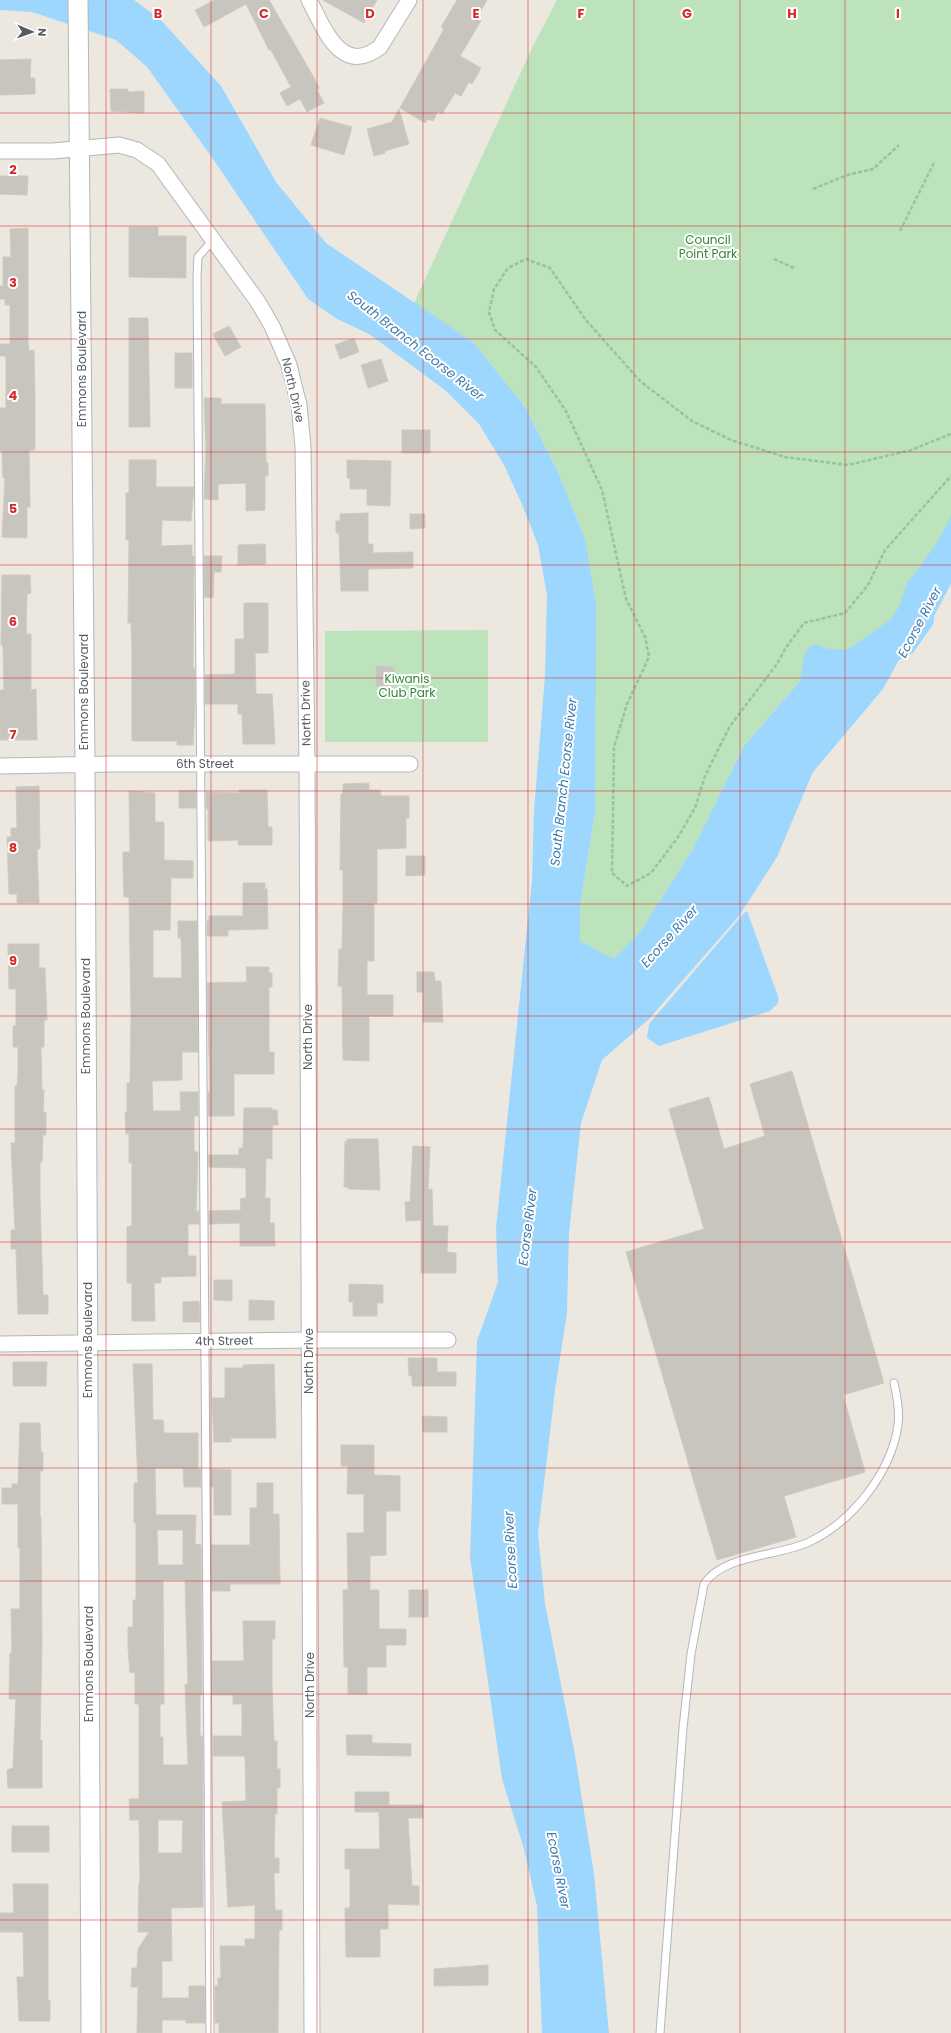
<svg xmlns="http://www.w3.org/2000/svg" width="951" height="2033" font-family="Poppins,sans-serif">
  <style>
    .green { fill: #bde3bc }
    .water { fill: #9ed7fd }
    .building { fill: #c8c5bf; stroke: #d0cabe; fill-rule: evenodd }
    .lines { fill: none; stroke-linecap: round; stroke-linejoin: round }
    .service-casing { stroke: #b3b6bb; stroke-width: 9 }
    .minor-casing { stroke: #b3b6bb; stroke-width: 17 }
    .tertiary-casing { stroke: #b3b6bb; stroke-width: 21 }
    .path { stroke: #95c4a1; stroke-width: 2.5; stroke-dasharray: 4 2; stroke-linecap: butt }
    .service { stroke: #fff; stroke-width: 7 }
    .minor { stroke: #fff; stroke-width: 15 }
    .tertiary { stroke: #fff; stroke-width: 19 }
    .grid { fill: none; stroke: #d62828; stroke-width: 1; stroke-opacity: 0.55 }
    .labels { text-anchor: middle; stroke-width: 4; stroke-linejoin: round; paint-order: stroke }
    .park-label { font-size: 12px; fill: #358336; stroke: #fff }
    .street-label { font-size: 12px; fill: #585c61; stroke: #fff }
    .water-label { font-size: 13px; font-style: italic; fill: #3d78ae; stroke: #fff }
    .grid-label { font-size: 13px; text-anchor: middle; font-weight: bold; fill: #d62828; stroke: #fff; stroke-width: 4; stroke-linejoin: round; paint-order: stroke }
  </style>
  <rect width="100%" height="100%" fill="#ece8e0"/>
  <g class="green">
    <polygon points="557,0 951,0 951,562 899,660 800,681 744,746 694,847 640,932 614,959 580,941 580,906 595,813 585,539 559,474 526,408 473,342 414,303 533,46"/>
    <polygon points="488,630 488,742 325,742 325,631"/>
  </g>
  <g class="water">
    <polygon points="0,0 134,0 160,19 221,86 276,182 326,243 473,342 526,408 559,474 585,539 596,604 595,813 580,906 580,941 614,959 640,932 694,847 744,746 800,681 804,656 809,647 815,644 828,649 844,650 853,646 890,620 899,607 907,582 914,575 938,541 951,516 951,584 934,616 934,623 913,653 899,660 883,689 813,772 777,857 739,916 649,1019 602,1060 581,1123 569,1233 567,1313 555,1390 538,1534 545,1604 575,1755 594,1874 609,2033 542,2033 537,1906 524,1849 502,1779 470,1558 477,1341 498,1282 496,1228 532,880 534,811 545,676 547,595 538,545 521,502 504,465 479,424 445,390 369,334 337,319 308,299 213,159 147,67 116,40 32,12 0,10"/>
    <path d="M747,911L778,996C780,1004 775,1006 770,1011L659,1046L647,1038L649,1024L744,913Z"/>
  </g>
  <g class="building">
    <polygon points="215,0 269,0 313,76 319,88 317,90 324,103 307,112 300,99 287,106 280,93 291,87 271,50 269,50 246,4 204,27 195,10"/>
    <polygon points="323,0 377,0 364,23"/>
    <polygon points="457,0 487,0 476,19 481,21 460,56 481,68 472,84 469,82 461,96 455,93 442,114 438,111 433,121 428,119 425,123 400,108 444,29 441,27"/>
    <polygon points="31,59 30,78 35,78 35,94 0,95 0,60"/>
    <polygon points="110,89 128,89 128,92 144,91 144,113 111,111"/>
    <polygon points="399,109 409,144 385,151 385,153 374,156 367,129 392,122"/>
    <polygon points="320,118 352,127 344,155 311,145"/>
    <polygon points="0,176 28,176 27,195 0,194"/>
    <polygon points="129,227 158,227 158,236 186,236 186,278 129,277"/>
    <polygon points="28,228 28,343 29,351 34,350 35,396 35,450 29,450 30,507 27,507 27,538 2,537 5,478 3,478 2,451 0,451 0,408 6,408 6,356 0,356 0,344 10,344 10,305 5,305 5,299 0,299 0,286 3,286 3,257 11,257 10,229"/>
    <polygon points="129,318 148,318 150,427 129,427"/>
    <polygon points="229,326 241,347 225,356 213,334"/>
    <polygon points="354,338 359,352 340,359 335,345"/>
    <rect x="175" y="353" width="17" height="35"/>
    <polygon points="381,359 388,381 368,388 361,365"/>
    <polygon points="204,398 221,398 221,404 265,404 266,463 268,463 268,476 265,476 265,510 246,511 246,483 218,484 218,500 204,499 206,447"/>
    <rect x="402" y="430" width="28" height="23"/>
    <polygon points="129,460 156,460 156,487 194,487 191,521 162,520 161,546 192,545 192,556 194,556 193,669 195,669 195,705 193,745 177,745 177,741 132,741 132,652 131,623 128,623 129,540 126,540 126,493 129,493"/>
    <polygon points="347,460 391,461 390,506 367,505 367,489 350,489 350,478 347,478"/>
    <polygon points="368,513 368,544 373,544 373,553 413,552 413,568 368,569 368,591 341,591 339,533 336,533 336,521 340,521 340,514"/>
    <polygon points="410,514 425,514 425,528 410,529"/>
    <polygon points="265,544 266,564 238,565 238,545"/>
    <polygon points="204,556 222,556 221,572 214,572 213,598 204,597"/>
    <polygon points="2,575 30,575 31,593 27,594 26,634 31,634 31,690 36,689 37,740 0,740 0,690 4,690 3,645 1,645"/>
    <polygon points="244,603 268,603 268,653 255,653 256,694 272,694 275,744 243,744 242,714 238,714 238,704 205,704 205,675 235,674 235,639 244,639"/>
    <polygon points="376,666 394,667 394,686 376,686"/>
    <polygon points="369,783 369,790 380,790 381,796 409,796 409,818 406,818 406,848 377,849 377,903 374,903 374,961 367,961 367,995 393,995 393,1016 369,1016 369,1061 343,1060 342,986 338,986 339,949 342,949 343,909 343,870 340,870 341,794 343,794 343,784"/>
    <polygon points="39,786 40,849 37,849 39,903 17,903 17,894 9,894 7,837 11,837 11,828 17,828 16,787"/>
    <polygon points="196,790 196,808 179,808 179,791"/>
    <polygon points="239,790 267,790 268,827 272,827 272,845 238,845 238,840 208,841 208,810 206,808 206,792 239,793"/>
    <polygon points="129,791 155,793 155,822 164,822 164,860 193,861 193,878 171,878 170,930 153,930 153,978 182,978 181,938 178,938 178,921 197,921 198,1052 182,1052 182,1080 152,1081 153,1111 181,1111 180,1092 198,1092 198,1116 194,1116 194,1152 198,1152 198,1154 196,1211 199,1211 199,1224 188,1224 188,1256 196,1256 196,1276 161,1277 161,1283 154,1283 155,1321 132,1321 132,1283 127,1283 127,1227 132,1226 132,1163 129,1163 129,1134 126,1134 125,1112 127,1112 127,1083 130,1083 131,1015 129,897 124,897 123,867 123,852 130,852"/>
    <polygon points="406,856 425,856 425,875 406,876"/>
    <polygon points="243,883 265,883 265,889 267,889 268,929 228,930 228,936 207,936 207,921 209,921 209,916 243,916"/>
    <polygon points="8,944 39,944 39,968 45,968 47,1020 44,1020 44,1047 41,1047 42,1090 44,1090 43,1112 46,1112 46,1135 43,1135 42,1162 40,1162 40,1199 43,1295 48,1295 48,1314 18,1314 16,1249 11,1249 11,1230 15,1230 11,1143 15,1143 15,1086 17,1086 18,1073 18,1047 13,1047 13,1026 16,1026 16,989 9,989"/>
    <polygon points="246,967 269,967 269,973 272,973 272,987 269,987 269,1052 274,1052 274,1074 234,1074 234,1116 208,1116 208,1092 210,1092 207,983 247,982"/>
    <polygon points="417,972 434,972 435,981 441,981 443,1022 423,1022 423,992 417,992"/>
    <polygon points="792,1071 884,1383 843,1395 865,1472 784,1496 796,1537 717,1560 626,1252 704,1229 669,1109 709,1097 724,1149 765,1136 750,1084"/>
    <polygon points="244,1108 272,1108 272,1110 277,1110 278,1125 273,1125 272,1129 272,1159 266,1158 265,1198 270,1198 270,1223 274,1223 275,1246 240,1246 240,1223 209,1224 209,1211 241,1210 240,1199 246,1198 246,1168 209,1167 208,1155 239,1155 239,1148 243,1148"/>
    <polygon points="347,1139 378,1139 380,1190 348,1189 348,1187 344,1187 345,1141 347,1142"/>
    <polygon points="413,1146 430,1147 428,1190 432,1189 433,1226 448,1226 447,1252 456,1253 456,1273 421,1273 421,1220 406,1221 405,1202 410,1202"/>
    <polygon points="214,1280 232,1280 232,1301 214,1300"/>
    <polygon points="349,1284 383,1285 383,1303 377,1303 377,1316 353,1316 353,1302 349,1302"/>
    <polygon points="249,1300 274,1301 274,1320 249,1320"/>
    <polygon points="199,1301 200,1322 183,1322 183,1302"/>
    <polygon points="408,1358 437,1358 437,1372 456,1372 456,1386 412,1386 412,1376 409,1376"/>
    <polygon points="13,1362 47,1362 46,1386 13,1386"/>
    <path d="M133,1364H152L153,1420H163L164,1433H198V1469H201V1487H184L183,1468H155L156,1515H196L195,1544L201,1545L202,1695H200V1736H203V1907L171,1908L172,1961H162V1998H189V1986H205V2023H186V2020H162V2033H137L138,1987H131L132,1968H137L138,1949L149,1932H138L139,1882H140L139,1820H130L129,1799H139V1704H135V1672L130,1673L128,1648V1627H133V1600H136V1523H134V1483H138ZM157,1530H183V1565H158ZM163,1580H185L188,1684H185L188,1765H163V1737H160V1704H164ZM158,1820H183L182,1853H158Z"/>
    <polygon points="274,1364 276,1438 231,1438 231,1442 214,1442 212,1398 225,1398 225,1368 243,1368 243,1365"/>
    <polygon points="422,1416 447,1417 447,1432 423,1432"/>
    <polygon points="20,1423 40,1423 41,1452 43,1452 43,1471 40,1471 40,1517 41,1517 42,1643 40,1740 42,1740 42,1788 8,1788 7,1770 13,1768 16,1699 9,1699 10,1653 12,1653 11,1609 20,1609 20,1548 18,1548 18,1504 2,1504 2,1488 12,1488 12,1484 18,1484"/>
    <polygon points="341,1445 374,1445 374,1475 400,1476 400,1511 386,1511 386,1555 370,1556 370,1590 379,1590 379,1629 406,1629 406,1645 386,1645 386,1667 367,1667 367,1694 348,1694 348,1667 344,1667 343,1590 348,1590 347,1533 364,1533 364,1494 347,1494 348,1466 341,1466"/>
    <polygon points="211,1469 231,1470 231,1515 214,1515 214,1487 211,1487"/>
    <polygon points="257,1483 273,1483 273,1514 279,1514 280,1584 230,1584 230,1591 212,1591 211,1545 250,1545 250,1508 257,1508"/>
    <rect x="409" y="1590" width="19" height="27"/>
    <polygon points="243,1621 275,1621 275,1639 272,1639 272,1686 274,1741 277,1741 277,1769 280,1769 280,1788 277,1788 277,1814 275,1814 274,1858 279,1858 279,1873 274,1873 275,1910 282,1910 282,1930 279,1930 278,2033 219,2033 219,2023 215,2023 215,1986 218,1986 218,1978 221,1978 220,1946 245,1946 245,1939 255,1939 255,1905 228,1907 222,1802 246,1801 245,1756 213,1756 213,1736 242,1736 242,1704 233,1704 233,1695 212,1695 212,1661 244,1661"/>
    <polygon points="346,1735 372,1735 372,1743 411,1744 411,1756 347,1755"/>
    <polygon points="355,1792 389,1792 389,1805 423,1805 423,1818 408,1818 412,1886 419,1886 419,1905 388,1904 388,1929 380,1929 380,1957 346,1957 345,1908 350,1908 350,1869 345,1869 345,1849 380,1849 379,1812 355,1812"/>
    <rect x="12" y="1826" width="37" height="26"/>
    <polygon points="13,1884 48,1884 48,2000 50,2000 50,2021 19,2021 17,1977 24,1977 23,1932 0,1932 0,1913 14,1913"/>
    <polygon points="488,1965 488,1985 434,1986 434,1969"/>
  </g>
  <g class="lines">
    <g class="service-casing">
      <g id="service">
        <polyline points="210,2033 197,277 198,257 213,240"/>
        <path d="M660,2033L683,1728L691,1654L704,1584C724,1554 777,1557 809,1542C852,1522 891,1473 898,1425C900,1411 897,1396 894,1383"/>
      </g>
    </g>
    <g class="minor-casing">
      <g id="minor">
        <path d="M309,0C324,28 341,77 380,47L409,0"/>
        <polyline points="0,151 53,151 119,145 137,150 158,164 258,302 272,326 289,365 299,405 303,447 307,764 312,2033"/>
        <polyline points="0,766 113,764 410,764"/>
        <polyline points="0,1344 309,1340 448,1340"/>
      </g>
    </g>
    <g class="tertiary-casing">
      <polyline id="tertiary" points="78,0 85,765 91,2033"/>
    </g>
    <g class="path">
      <polyline points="813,189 847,175 873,169 899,145"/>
      <polyline points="900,231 935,161"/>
      <polyline points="774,259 794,268"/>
      <polyline points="951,434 911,450 848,465 785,457 731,440 692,421 640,381 585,319 550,268 526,259 508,268 494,289 489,312 495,330 536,367 566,411 602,490 626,599 645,637 649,657 627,704 614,747 612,873 627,886 651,873 678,837 695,808 705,776 730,726 777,664 785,649 804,623 845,613 868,585 885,550 951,476"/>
    </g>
    <use href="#service" class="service"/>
    <use href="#minor" class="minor"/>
    <use href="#tertiary" class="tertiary"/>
  </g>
  <path class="grid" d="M106,0V2033M211,0V2033M317,0V2033M423,0V2033M528,0V2033M634,0V2033M740,0V2033M845,0V2033M0,113H951M0,226H951M0,339H951M0,452H951M0,565H951M0,678H951M0,791H951M0,904H951M0,1016H951M0,1129H951M0,1242H951M0,1355H951M0,1468H951M0,1581H951M0,1694H951M0,1807H951M0,1920H951"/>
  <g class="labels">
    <g class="park-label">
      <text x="708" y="244">Council<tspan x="708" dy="14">Point Park</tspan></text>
      <text x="407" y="683">Kiwanis<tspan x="407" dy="14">Club Park</tspan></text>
    </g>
    <g class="street-label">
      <text transform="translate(82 369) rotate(-90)" y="4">Emmons Boulevard</text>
      <text transform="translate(293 390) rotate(77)" y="4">North Drive</text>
      <text transform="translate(84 692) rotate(-90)" y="4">Emmons Boulevard</text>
      <text transform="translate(306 713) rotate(-91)" y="4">North Drive</text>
      <text x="205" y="768">6th Street</text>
      <text transform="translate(86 1016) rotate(-90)" y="4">Emmons Boulevard</text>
      <text transform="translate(308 1037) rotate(-90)" y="4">North Drive</text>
      <text transform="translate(88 1340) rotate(-90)" y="4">Emmons Boulevard</text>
      <text transform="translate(224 1341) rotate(-1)" y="4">4th Street</text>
      <text transform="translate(309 1361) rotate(-90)" y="4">North Drive</text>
      <text transform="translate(89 1664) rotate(-90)" y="4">Emmons Boulevard</text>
      <text transform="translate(310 1685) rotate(-90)" y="4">North Drive</text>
    </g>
    <g class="water-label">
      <text transform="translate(416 345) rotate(38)" y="5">South Branch Ecorse River</text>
      <text transform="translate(919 622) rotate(-62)" y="5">Ecorse River</text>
      <text transform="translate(563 782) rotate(-84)" y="5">South Branch Ecorse River</text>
      <text transform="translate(669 936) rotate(-48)" y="5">Ecorse River</text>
      <text transform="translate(527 1227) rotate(-83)" y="5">Ecorse River</text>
      <text transform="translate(510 1550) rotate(-93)" y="5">Ecorse River</text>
      <text transform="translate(559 1870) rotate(79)" y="5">Ecorse River</text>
    </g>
  </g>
  <g class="grid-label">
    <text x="158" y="18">B</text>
    <text x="264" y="18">C</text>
    <text x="370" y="18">D</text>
    <text x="476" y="18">E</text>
    <text x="581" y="18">F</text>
    <text x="687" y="18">G</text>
    <text x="792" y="18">H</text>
    <text x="898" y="18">I</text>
    <text x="13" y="174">2</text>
    <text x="13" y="287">3</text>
    <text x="13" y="400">4</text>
    <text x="13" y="513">5</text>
    <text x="13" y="626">6</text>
    <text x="13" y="739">7</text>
    <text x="13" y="852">8</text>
    <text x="13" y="965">9</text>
  </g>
  <g transform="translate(32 32) rotate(92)" stroke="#ffffff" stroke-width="3" paint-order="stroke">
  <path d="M0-3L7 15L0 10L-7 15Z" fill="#585c61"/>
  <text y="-6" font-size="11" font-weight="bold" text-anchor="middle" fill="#585c61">N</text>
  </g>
</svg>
